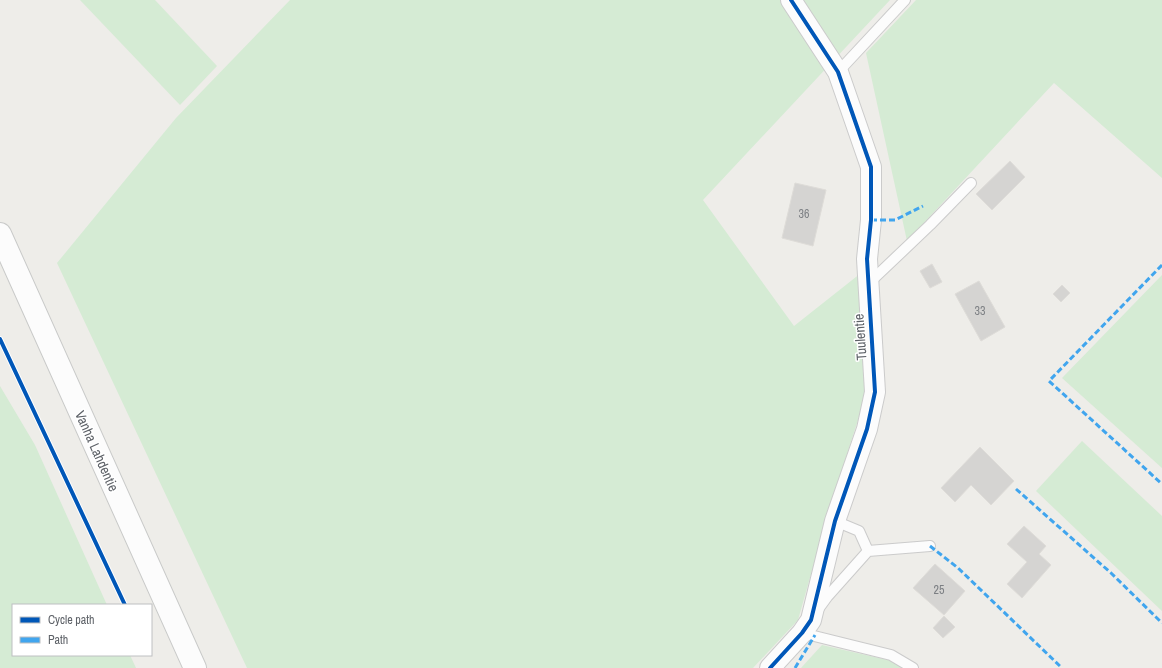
<svg xmlns="http://www.w3.org/2000/svg" width="1162" height="668" font-family="'Archivo Narrow',sans-serif">
  <style>
    .green { fill: #d5ebd4 }
    .building { fill: #d5d4d2; stroke: #dedcd8 }
    .lines { fill: none; stroke-linecap: round; stroke-linejoin: round }
    .lane-casing { stroke: #cbcbcb; stroke-width: 12 }
    .street-casing { stroke: #cbcbcb; stroke-width: 22 }
    .secondary-casing { stroke: #c9cac9; stroke-width: 24 }
    .lane { stroke: #fcfcfc; stroke-width: 10 }
    .street { stroke: #fcfcfc; stroke-width: 20 }
    .secondary { stroke: #fcfcfc; stroke-width: 22 }
    .quiet { stroke: #40a5ee; stroke-width: 3; stroke-dasharray: 6 3; stroke-linecap: butt }
    .cycleway-casing { stroke: #fff; stroke-width: 6 }
    .cycleway { stroke: #0057b8; stroke-width: 4 }
    .labels { text-anchor: middle; stroke-width: 3; stroke-linejoin: round; paint-order: stroke }
    .number-label { font-size: 12px; fill: #7c7f83 }
    .street-label { font-size: 14px; fill: #5d6167; stroke: #fff }
  </style>
  <rect width="100%" height="100%" fill="#eeede9"/>
  <g class="green">
    <polygon points="80,0 155,0 217,66 180,105"/>
    <polygon points="290,0 890,0 703,200 794,326 861,273 867,392 830,507 798,620 753,668 247,668 57,263 176,118"/>
    <polygon points="916,0 1162,0 1162,178 1054,83 907,241 866,53"/>
    <polygon points="1162,275 1162,468 1062,378"/>
    <polygon points="0,386 35,445 107,605 13,605 13,655 130,655 136,668 0,668"/>
    <polygon points="1082,441 1162,516 1162,611 1036,491"/>
    <polygon points="822,645 892,661 902,668 801,668"/>
  </g>
  <g class="building">
    <polygon points="1010,161 1025,177 992,210 976,194"/>
    <polygon points="795,183 826,190 813,246 782,238"/>
    <polygon points="932,264 942,282 930,288 920,271"/>
    <polygon points="979,281 1005,327 981,341 955,294"/>
    <polygon points="1062,285 1070,293 1061,302 1053,294"/>
    <polygon points="980,447 1014,481 991,505 971,485 955,502 941,488"/>
    <polygon points="1024,526 1046,546 1039,554 1051,565 1022,598 1007,584 1027,562 1007,544"/>
    <polygon points="935,564 965,591 944,615 913,588"/>
    <polygon points="944,616 955,627 943,638 933,628"/>
  </g>
  <g class="lines">
    <g class="lane-casing">
      <g id="lane">
        <polyline points="838,72 905,0"/>
        <polyline points="869,283 930,225 971,183"/>
        <polyline points="835,521 859,531 868,551"/>
        <polyline points="819,608 827,597 868,551 930,546"/>
        <polyline points="802,633 891,655 913,668"/>
      </g>
    </g>
    <g class="street-casing">
      <polyline id="street" points="770,668 802,633 811,620 835,521 867,429 875,392 867,259 871,220 871,167 838,72 791,0"/>
    </g>
    <g class="secondary-casing">
      <polyline id="secondary" points="0,234 195,668"/>
    </g>
    <use href="#lane" class="lane"/>
    <use href="#street" class="street"/>
    <use href="#secondary" class="secondary"/>
    <g class="quiet">
      <polyline points="871,220 895,220 923,206"/>
      <polyline points="1162,265 1049,381 1162,484"/>
      <polyline points="1016,489 1111,573 1162,623"/>
      <polyline points="930,546 958,568 1062,668"/>
      <polyline points="795,668 815,635"/>
    </g>
    <g class="cycleway-casing">
      <g id="cycleway">
        <polyline points="0,339 125,605"/>
        <polyline points="770,668 802,633 811,620 835,521 867,429 875,392 867,259 871,220 871,167 838,72 791,0"/>
      </g>
    </g>
    <use href="#cycleway" class="cycleway"/>
  </g>
  <g class="labels">
    <g class="number-label">
      <text x="804" y="218">36</text>
      <text x="980" y="315">33</text>
      <text x="939" y="594">25</text>
    </g>
    <g class="street-label">
      <text transform="translate(860 337) rotate(-94)" y="5">Tuulentie</text>
      <text transform="translate(97 451) rotate(66)" y="5">Vanha Lahdentie</text>
    </g>
  </g>
  <rect x="12" y="604" width="140" height="52" fill="#ffffff" stroke="#bec0c2"/>
  <rect x="20" y="617" width="20" height="6" fill="#0057b8" stroke="#bec0c2"/>
  <text x="48" y="624" font-size="12" fill="#5d6167">Cycle path</text>
  <rect x="20" y="637" width="20" height="6" fill="#40a5ee" stroke="#bec0c2"/>
  <text x="48" y="644" font-size="12" fill="#5d6167">Path</text>
</svg>
